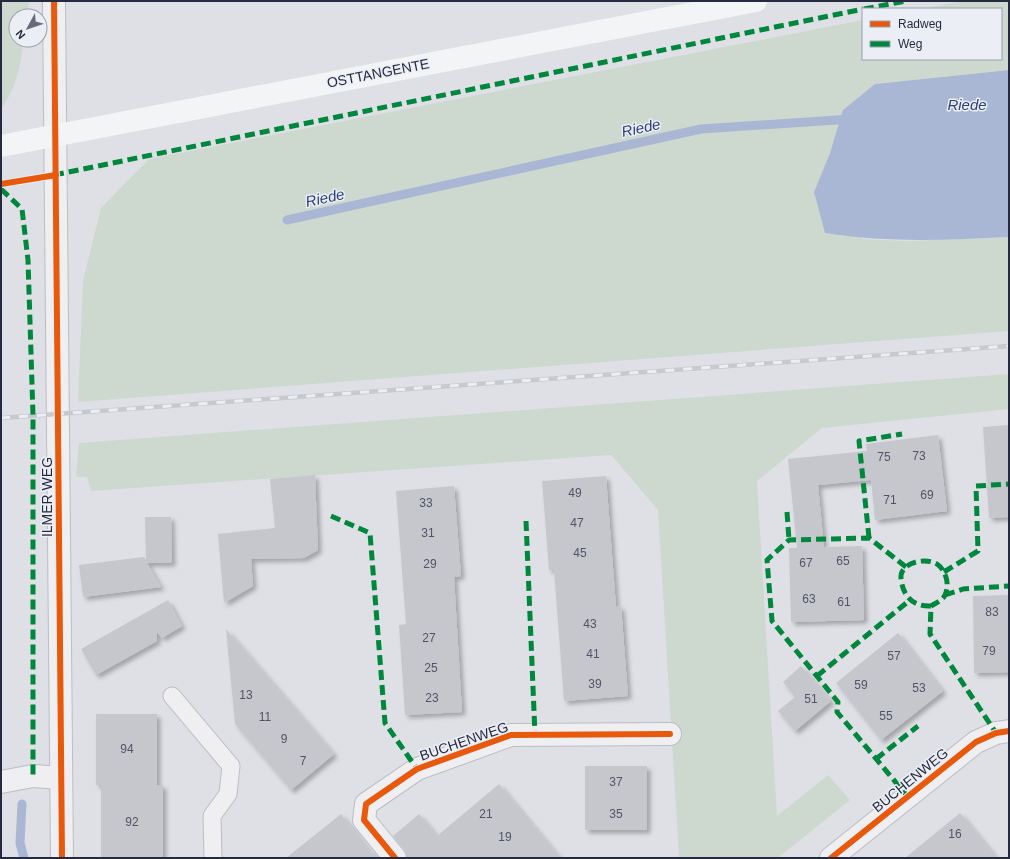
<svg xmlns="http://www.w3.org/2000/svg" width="1010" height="859" font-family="Arial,sans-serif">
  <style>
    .green { fill: #cdd9cf }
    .water { fill: #aab7d4 }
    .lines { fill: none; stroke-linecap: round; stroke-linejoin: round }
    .stream { stroke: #aab7d4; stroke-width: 9 }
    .building { fill: #c6c7cd; filter: url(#shadow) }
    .lane-casing { stroke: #bcbdc3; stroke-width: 19 }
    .street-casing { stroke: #bcbdc3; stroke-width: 24 }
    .lane { stroke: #efeff2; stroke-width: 17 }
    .street { stroke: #efeff2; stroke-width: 22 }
    .secondary { stroke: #f3f4f6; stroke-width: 22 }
    .rail-casing { stroke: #c7c9cd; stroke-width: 4.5 }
    .rail { stroke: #eceef6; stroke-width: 3; stroke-dasharray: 9; stroke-linecap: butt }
    .quiet { stroke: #00873e; stroke-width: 5; stroke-dasharray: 10 5; stroke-linecap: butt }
    .cycleway-casing { stroke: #eceef6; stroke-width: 8 }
    .cycleway { stroke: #e8590c; stroke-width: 6 }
    .labels { text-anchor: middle; stroke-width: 3; stroke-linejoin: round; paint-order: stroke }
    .number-label { font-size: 12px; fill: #4f5365 }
    .street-label { font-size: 14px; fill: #252a40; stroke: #eceef6 }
    .water-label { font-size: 15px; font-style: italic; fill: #2b4078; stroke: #eceef6 }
  </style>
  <defs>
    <filter id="shadow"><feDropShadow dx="3.5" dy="3.5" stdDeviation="2" flood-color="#0004"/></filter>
  </defs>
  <rect width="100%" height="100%" fill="#dfe0e5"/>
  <g class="green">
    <path d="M1,1H29L27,16H16V40H24C20,67 17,87 1,109Z"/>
    <polygon points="962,1 1009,1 1009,70 875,84 830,153 814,192 863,239 909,241 1009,237 1009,331 78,402 83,281 101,208 149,159 863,20 863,59 1001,59 1001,9 921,9"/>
    <polygon points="1009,374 1009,409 822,428 757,481 777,816 828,775 850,800 779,857 679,858 658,510 611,455 91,491 87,477 76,477 79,443"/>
  </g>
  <path class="water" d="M1009,70V237C945,240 889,243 825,233L814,192L830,153L843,110L875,84Z"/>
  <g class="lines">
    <g class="stream">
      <polyline points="287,220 701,129 852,119"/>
      <polyline points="22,804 20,843 24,858"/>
    </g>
  </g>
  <g class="building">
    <polygon points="1009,425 1009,517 989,518 983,427"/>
    <polygon points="938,435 947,511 875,520 871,480 818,485 824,547 862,546 864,620 791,622 789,548 797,548 788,459 867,451 866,444"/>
    <polygon points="315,475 318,550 304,558 251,559 253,586 224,603 218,534 275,528 270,479"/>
    <polygon points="606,476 616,607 621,606 628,696 564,701 554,570 549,570 542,481"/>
    <polygon points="454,486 461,576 454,577 462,712 405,715 399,625 406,624 396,491"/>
    <polygon points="145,517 171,517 172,563 147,563 161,587 83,597 79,565 144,557 146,560"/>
    <polygon points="1009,595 1009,672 974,673 973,596"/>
    <polygon points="168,600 182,626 162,638 157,632 157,641 96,675 81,649"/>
    <polygon points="226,629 334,754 291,790 235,724"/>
    <polygon points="898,633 943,691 881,740 836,683"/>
    <polygon points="801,666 831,701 795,731 778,711 795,697 783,682"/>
    <polygon points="96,714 157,714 157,785 163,785 163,858 101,858 101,785 96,785"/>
    <rect x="585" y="766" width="62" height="64"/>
    <polygon points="499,784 560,858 407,858 405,850 393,836 419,814 437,836"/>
    <polygon points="960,813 997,858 905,858"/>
    <polygon points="341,814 372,854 374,852 379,858 286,858"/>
  </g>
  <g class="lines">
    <g class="lane-casing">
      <polyline id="lane" points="172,696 231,766 228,794 212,816 213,858"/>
    </g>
    <g class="street-casing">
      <g id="street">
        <polyline points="54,1 62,858"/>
        <polyline points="1,782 33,776 61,778"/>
        <polyline points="395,858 364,820 366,804 417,769 511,735 670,734"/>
        <polyline points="831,858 976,742 996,733 1009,731"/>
      </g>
    </g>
    <use href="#lane" class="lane"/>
    <use href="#street" class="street"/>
    <polyline class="secondary" points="1,146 756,1"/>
    <g class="rail-casing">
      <polyline id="rail" points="1,418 1009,346"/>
    </g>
    <use href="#rail" class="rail"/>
    <g class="quiet">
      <polyline points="864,9 906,1"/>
      <polyline points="54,175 863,9"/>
      <polyline points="1,189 22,209 28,260 33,415 33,776"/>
      <polyline points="787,512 789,540"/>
      <polyline points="331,516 370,533 385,723 417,769"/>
      <polyline points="526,521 535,735"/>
      <polyline points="869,538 859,441 902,434"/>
      <polyline points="906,567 869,538 789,540 767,560 772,621 838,702 837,712 908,797"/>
      <polyline points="944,572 978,551 976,486 1009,484"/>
      <polyline points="945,595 963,589 1009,586"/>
      <path d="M931,606C913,607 903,596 901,579C899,562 926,557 937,564C946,570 950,585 945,595C943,600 936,603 931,606L930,634L996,733"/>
      <polyline points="817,676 910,600"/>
      <polyline points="876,759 918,726"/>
    </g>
    <g class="cycleway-casing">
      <g id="cycleway">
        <polyline points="54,1 62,858"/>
        <polyline points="1,184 56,175"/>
        <polyline points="395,858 364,820 366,804 417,769 511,735 670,734"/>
        <polyline points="831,858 976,742 996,733 1009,731"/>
      </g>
    </g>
    <use href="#cycleway" class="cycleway"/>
  </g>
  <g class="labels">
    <g class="number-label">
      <text x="919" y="460">73</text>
      <text x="884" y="461">75</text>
      <text x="575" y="497">49</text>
      <text x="927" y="499">69</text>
      <text x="890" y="504">71</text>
      <text x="426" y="507">33</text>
      <text x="577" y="527">47</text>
      <text x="428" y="537">31</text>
      <text x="580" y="557">45</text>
      <text x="843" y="565">65</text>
      <text x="806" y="567">67</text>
      <text x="430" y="568">29</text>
      <text x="809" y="603">63</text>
      <text x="844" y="606">61</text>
      <text x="992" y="616">83</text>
      <text x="590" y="628">43</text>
      <text x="429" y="642">27</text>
      <text x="989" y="655">79</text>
      <text x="593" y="658">41</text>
      <text x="894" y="660">57</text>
      <text x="431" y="672">25</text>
      <text x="595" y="688">39</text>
      <text x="861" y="689">59</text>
      <text x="919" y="692">53</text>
      <text x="246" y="699">13</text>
      <text x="432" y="702">23</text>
      <text x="811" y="703">51</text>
      <text x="886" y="720">55</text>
      <text x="265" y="721">11</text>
      <text x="284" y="743">9</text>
      <text x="127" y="753">94</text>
      <text x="303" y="765">7</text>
      <text x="616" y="786">37</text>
      <text x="486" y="818">21</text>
      <text x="616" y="818">35</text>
      <text x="132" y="826">92</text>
      <text x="955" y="838">16</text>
      <text x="505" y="841">19</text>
    </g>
    <g class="street-label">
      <text transform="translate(378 73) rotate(-11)" y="5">OSTTANGENTE</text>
      <text transform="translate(47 497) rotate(-90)" y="5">ILMER WEG</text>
      <text transform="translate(464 741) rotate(-19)" y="5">BUCHENWEG</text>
      <text transform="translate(910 780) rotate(-39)" y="5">BUCHENWEG</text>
    </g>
    <g class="water-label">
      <text x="967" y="110">Riede</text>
      <text transform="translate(641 128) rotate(-12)" y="5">Riede</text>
      <text transform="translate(325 198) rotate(-12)" y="5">Riede</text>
    </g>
  </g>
  <rect width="1010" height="859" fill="none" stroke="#252a40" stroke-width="4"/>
  <rect x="862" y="8" width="140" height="52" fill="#eceef6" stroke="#9ca0ad"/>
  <rect x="870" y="21" width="20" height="6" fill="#e8590c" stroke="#9ca0ad"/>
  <text x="898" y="28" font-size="12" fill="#252a40">Radweg</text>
  <rect x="870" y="41" width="20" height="6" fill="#00873e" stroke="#9ca0ad"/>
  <text x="898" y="48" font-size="12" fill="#252a40">Weg</text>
  <g transform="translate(28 28) rotate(230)"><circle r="19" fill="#eceef6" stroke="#9ca0ad"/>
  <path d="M0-3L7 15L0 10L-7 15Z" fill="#666a7a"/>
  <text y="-6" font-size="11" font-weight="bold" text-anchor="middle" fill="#252a40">N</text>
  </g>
</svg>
